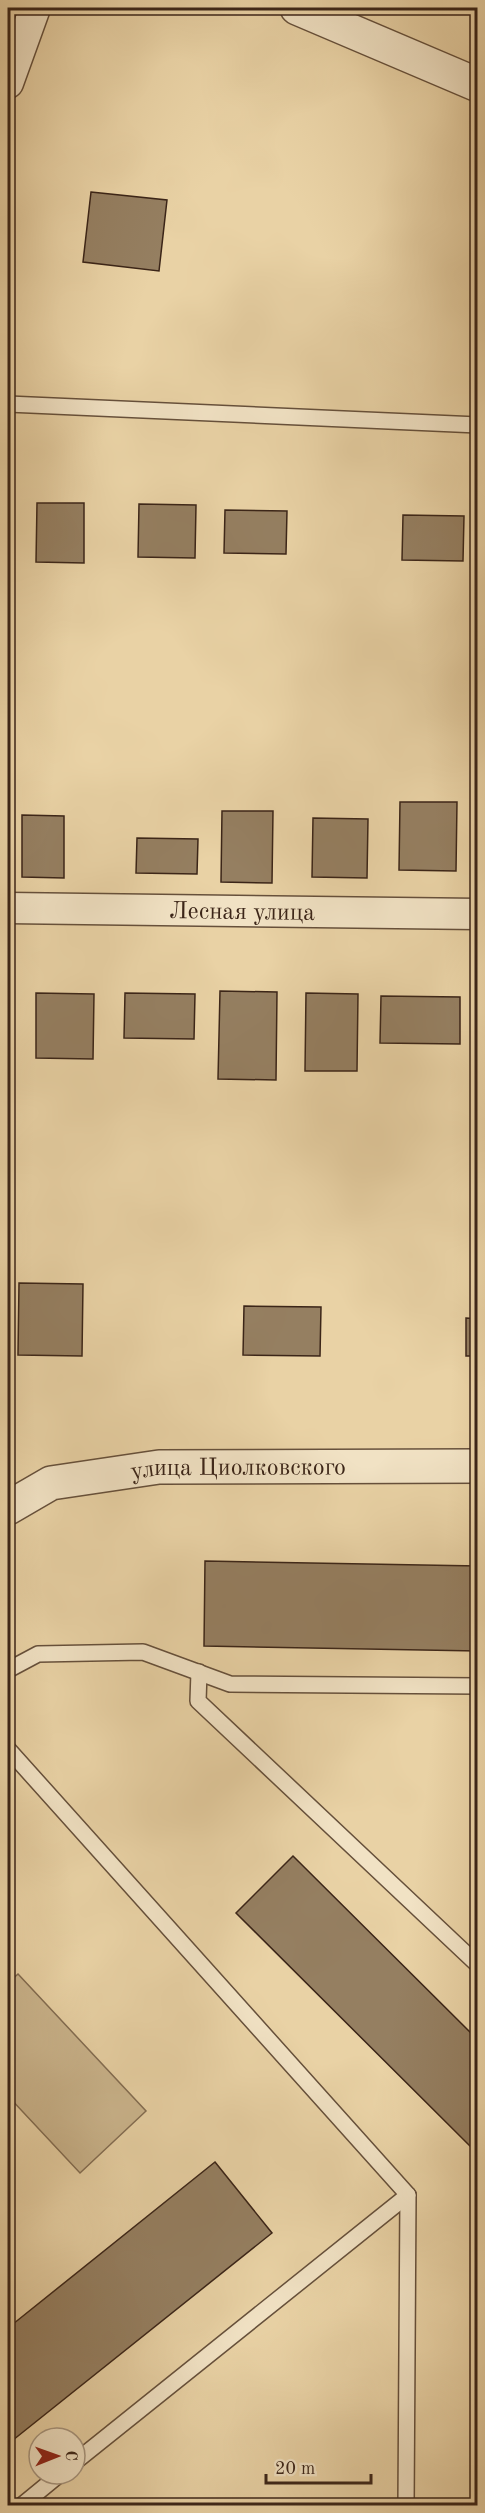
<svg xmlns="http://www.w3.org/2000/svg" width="485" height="2513" font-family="'Old Standard TT',serif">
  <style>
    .green { fill: #cbb58d; stroke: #836d52; stroke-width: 1.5 }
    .building { fill: #957f61; stroke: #3b2518; stroke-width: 1.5 }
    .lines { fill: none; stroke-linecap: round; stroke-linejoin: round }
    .service-casing { stroke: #66503b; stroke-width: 18 }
    .minor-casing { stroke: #66503b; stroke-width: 33 }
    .tertiary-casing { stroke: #66503b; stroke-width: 36 }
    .service { stroke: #f1e2c4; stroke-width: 15 }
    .minor { stroke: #f1e2c4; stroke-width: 30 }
    .tertiary { stroke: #f1e2c4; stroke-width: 33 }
    .labels { text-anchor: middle; stroke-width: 5; stroke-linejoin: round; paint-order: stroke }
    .street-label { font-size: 24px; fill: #3b2518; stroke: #f1e2c4 }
  </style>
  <rect width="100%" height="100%" fill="#e9d2a5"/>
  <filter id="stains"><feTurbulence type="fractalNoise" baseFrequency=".00333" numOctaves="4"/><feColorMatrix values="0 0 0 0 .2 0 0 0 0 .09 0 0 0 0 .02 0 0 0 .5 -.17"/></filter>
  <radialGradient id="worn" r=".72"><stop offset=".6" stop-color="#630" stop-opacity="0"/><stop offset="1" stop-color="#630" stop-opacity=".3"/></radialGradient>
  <polygon class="green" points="18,1974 146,2111 80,2173 8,2096 8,1983"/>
  <g class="building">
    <polygon points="456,8 478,8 478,17"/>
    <polygon points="91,192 167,200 159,271 83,262"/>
    <polygon points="37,503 84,503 84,563 36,562"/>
    <polygon points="139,504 196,505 195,558 138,557"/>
    <polygon points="225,510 287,511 286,554 224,553"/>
    <polygon points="403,515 464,516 463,561 402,560"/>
    <polygon points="400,802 457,802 456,871 399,870"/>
    <polygon points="222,811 273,811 272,883 221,882"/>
    <polygon points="22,815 64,816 64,878 22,877"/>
    <polygon points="313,818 368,819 367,878 312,877"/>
    <polygon points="137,838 198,839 197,874 136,873"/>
    <polygon points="220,991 277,992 276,1080 218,1079"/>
    <polygon points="36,993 94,994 93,1059 36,1058"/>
    <polygon points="125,993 195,994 194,1039 124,1038"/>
    <polygon points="306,993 358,994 357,1071 305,1071"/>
    <polygon points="381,996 460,997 460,1044 380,1043"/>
    <polygon points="19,1283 83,1284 82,1356 18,1355"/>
    <polygon points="244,1306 321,1307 320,1356 243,1355"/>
    <polygon points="466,1318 478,1319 478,1356 466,1356"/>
    <polygon points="205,1561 478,1566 478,1651 204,1646"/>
    <polygon points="293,1856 478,2040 478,2154 236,1913"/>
    <polygon points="215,2162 272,2233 8,2444 8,2328"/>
  </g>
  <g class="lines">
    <g class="service-casing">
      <g id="service">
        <polyline points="8,404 478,425"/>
        <polyline points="8,1670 38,1654 143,1652 230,1684 478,1686"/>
        <polyline points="199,1672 198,1701 478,1965"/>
        <polyline points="8,1749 408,2195 75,2462"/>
        <polyline points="21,2506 60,2474"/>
        <polyline points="406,2506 408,2195"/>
      </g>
    </g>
    <g class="minor-casing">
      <g id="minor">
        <polyline points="8,83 35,8"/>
        <path id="s1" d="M8,908L478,914"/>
      </g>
    </g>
    <g class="tertiary-casing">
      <g id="tertiary">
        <polyline points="297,8 478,85"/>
        <path id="s2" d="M8,1508L51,1483L159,1467L478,1466"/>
      </g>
    </g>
    <use href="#service" class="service"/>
    <use href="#minor" class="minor"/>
    <use href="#tertiary" class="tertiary"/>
  </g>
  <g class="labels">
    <g class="street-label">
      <text dy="8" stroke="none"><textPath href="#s1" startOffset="234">Лесная улица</textPath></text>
      <text dy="8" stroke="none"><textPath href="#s2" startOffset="238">улица Циолковского</textPath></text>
    </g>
  </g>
  <rect width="485" height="2513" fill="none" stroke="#e9d2a5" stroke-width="30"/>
  <rect x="9" y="9" width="467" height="2495" fill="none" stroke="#3b2518" stroke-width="3"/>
  <rect x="15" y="15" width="455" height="2483" fill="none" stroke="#3b2518" stroke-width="1.5"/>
  <g transform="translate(57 2456) rotate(89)"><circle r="28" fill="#f1e2c4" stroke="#a8967f" stroke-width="1.5"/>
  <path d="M0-4.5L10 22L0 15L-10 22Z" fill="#8f2418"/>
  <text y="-9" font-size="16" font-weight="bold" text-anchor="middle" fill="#3b2518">С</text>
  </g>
  <path d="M266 2474v9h105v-9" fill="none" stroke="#3b2518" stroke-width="3"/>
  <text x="275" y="2474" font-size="18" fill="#3b2518" stroke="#f1e2c4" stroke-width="4.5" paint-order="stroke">20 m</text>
  <rect width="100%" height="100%" filter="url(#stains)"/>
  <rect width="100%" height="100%" fill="url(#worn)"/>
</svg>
